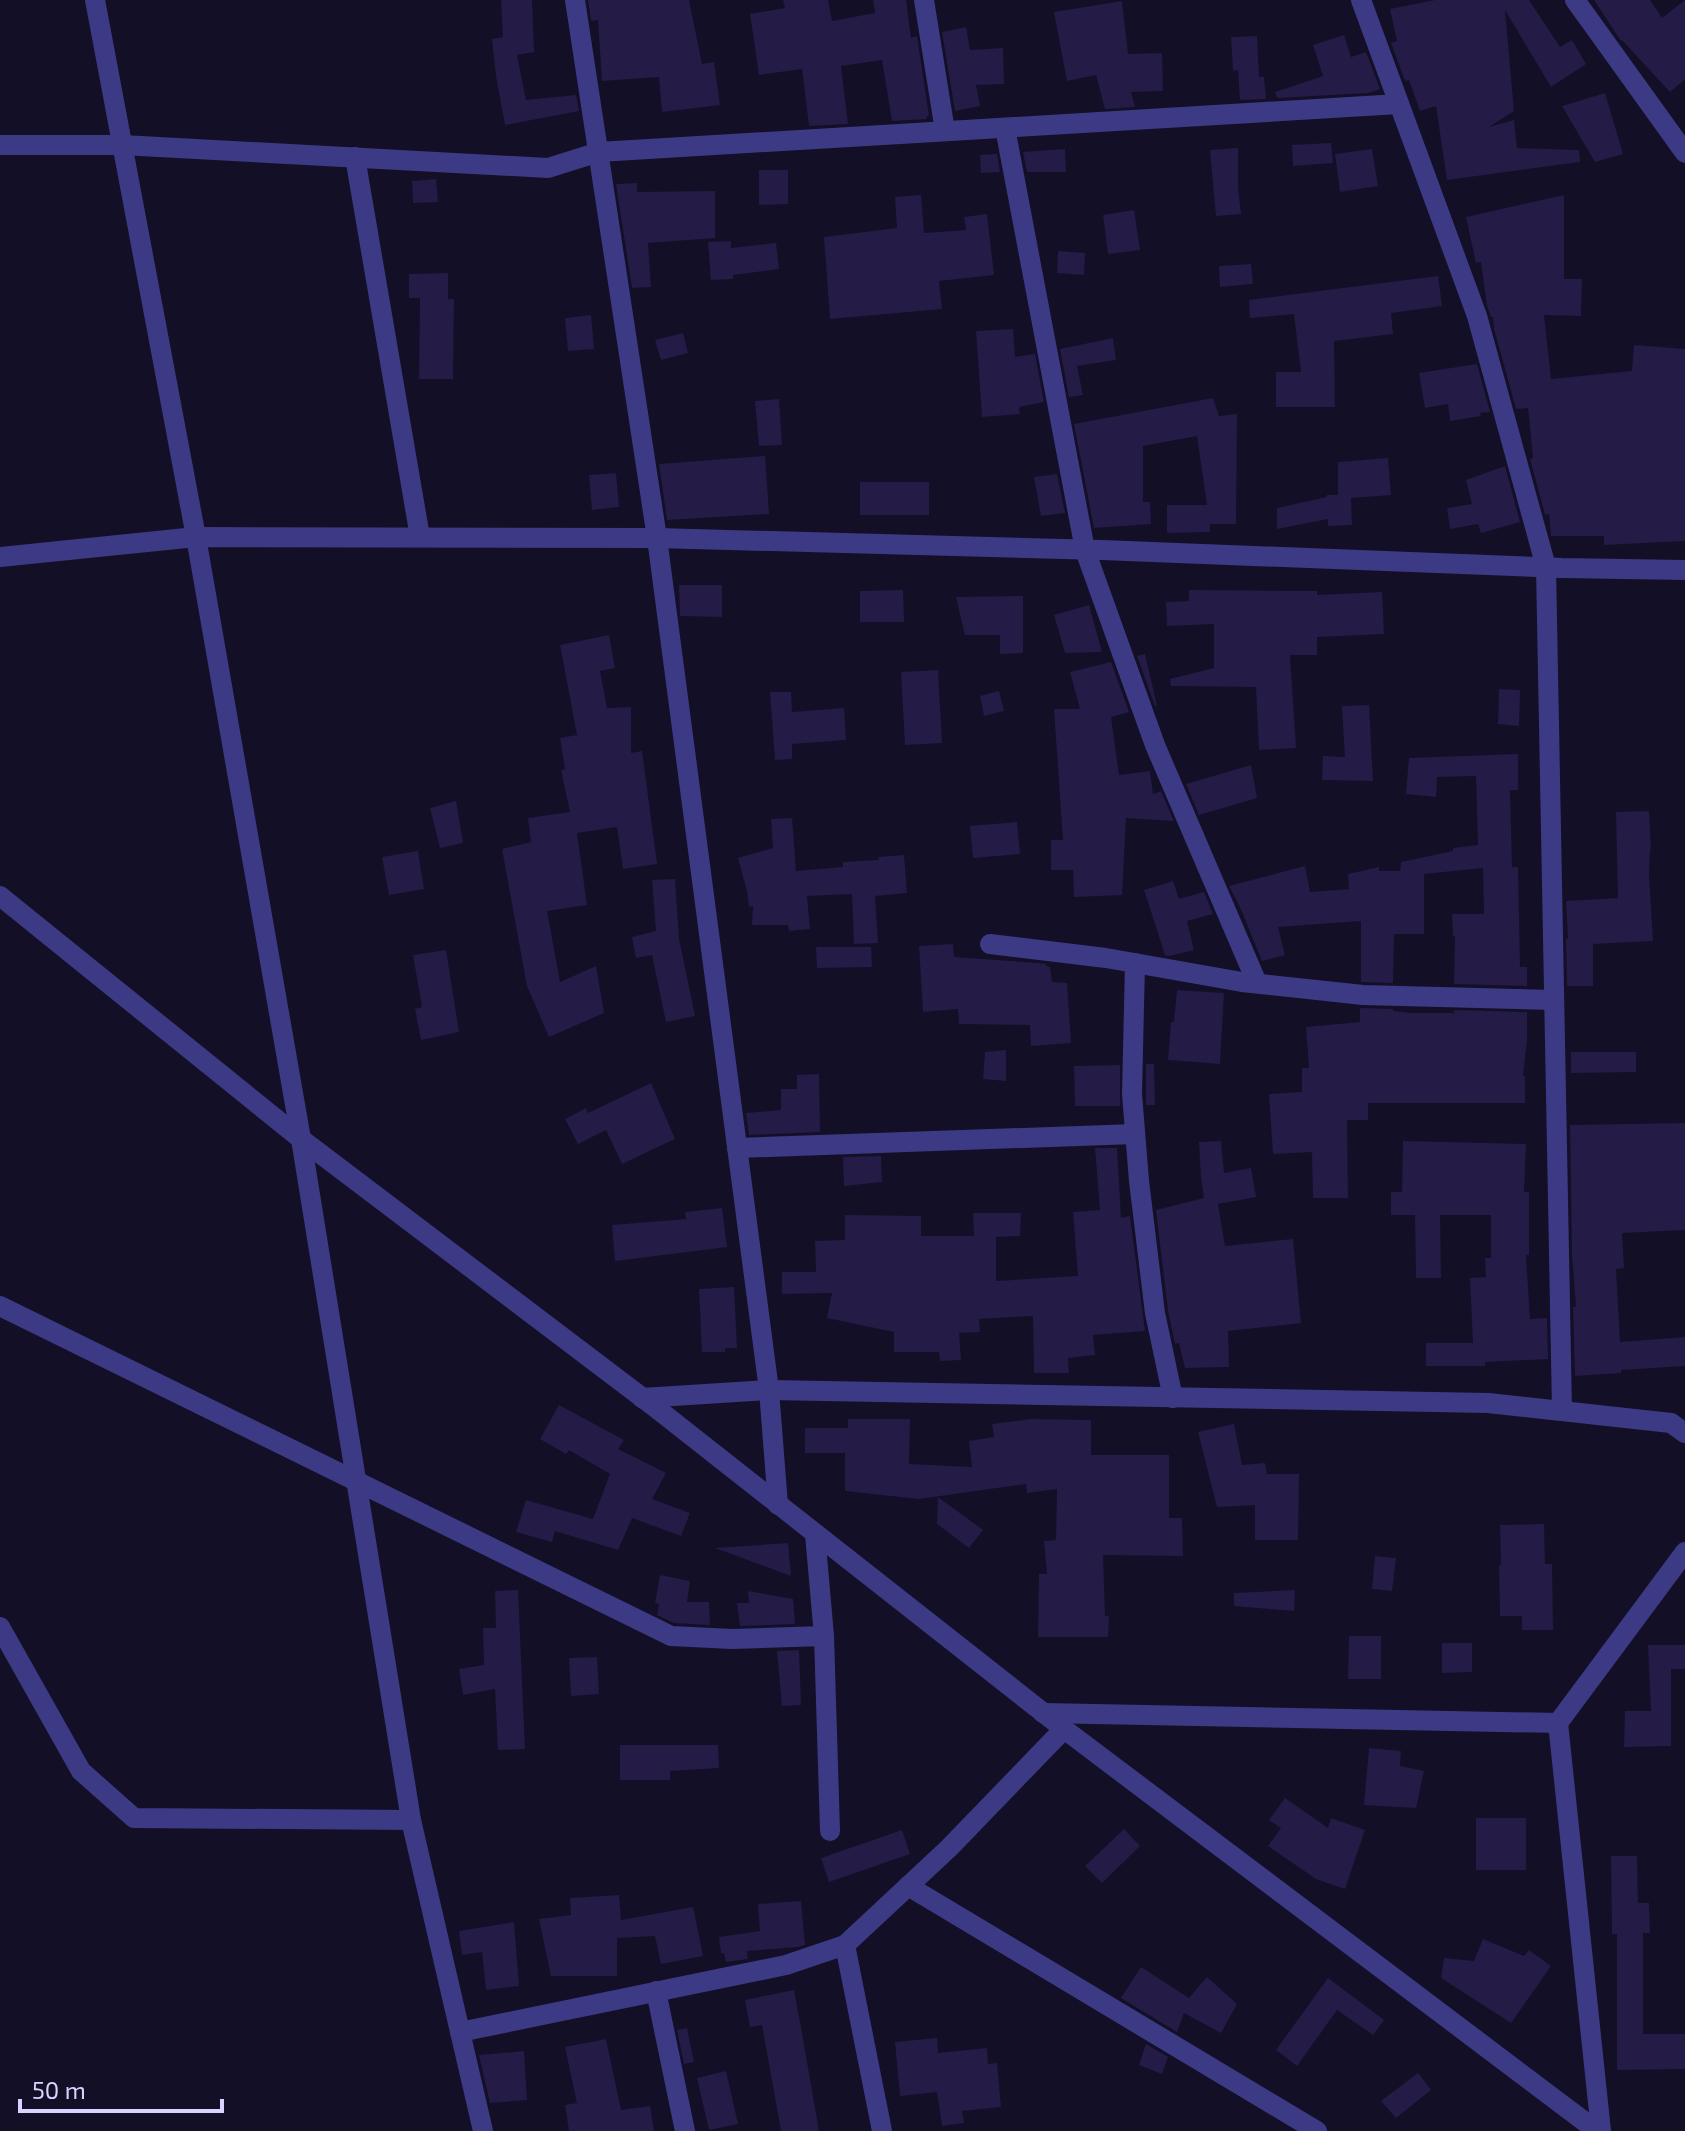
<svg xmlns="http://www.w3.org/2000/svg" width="1685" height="2131" font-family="'Exo 2',sans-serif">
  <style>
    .building { fill: #241b47 }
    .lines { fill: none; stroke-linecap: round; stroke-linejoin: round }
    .minor { stroke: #3d3a85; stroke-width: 20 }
    .tertiary { stroke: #3d3a85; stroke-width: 20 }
  </style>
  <rect width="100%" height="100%" fill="#130f26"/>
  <g class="building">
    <polygon points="501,0 532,0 534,52 517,55 526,100 576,95 579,111 505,125 496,76 492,39 503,37"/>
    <polygon points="588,0 689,0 702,64 714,62 720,105 662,112 659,77 602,81 598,20 591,21"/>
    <polygon points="783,0 828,0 832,21 875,13 873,0 906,0 911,38 917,36 929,116 927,116 927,119 892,121 882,60 841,66 848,124 809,126 802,69 759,75 750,14 785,8"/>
    <polygon points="1435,0 1529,0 1560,47 1572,40 1586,64 1551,87 1505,10 1514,111 1489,127 1514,120 1517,148 1579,150 1580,162 1447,180 1436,106 1420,111 1409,80 1405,81 1391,43 1397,41 1390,9"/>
    <polygon points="1594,0 1650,0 1662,18 1685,0 1685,79 1670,92 1622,40 1621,41"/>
    <polygon points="1122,1 1128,54 1162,53 1163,91 1131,92 1135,107 1105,109 1096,75 1067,81 1054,12"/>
    <polygon points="966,27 970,50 1003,48 1004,84 976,85 980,106 955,111 942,32"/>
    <polygon points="1344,35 1351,57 1366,52 1380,89 1369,93 1277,98 1275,92 1323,76 1313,45"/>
    <polygon points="1257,36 1259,77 1264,77 1266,99 1240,100 1238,70 1233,71 1231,37"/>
    <polygon points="1605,93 1623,154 1595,162 1562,106"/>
    <polygon points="1331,143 1333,163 1293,166 1292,145"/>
    <polygon points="1238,148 1238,187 1241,214 1216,216 1210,150"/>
    <polygon points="1065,149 1066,172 1027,172 1023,152"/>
    <polygon points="1372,149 1378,186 1340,192 1335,154"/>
    <polygon points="997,154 1000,172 981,173 980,155"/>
    <polygon points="759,170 788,170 788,204 759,205"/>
    <polygon points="436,179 438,202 413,203 412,181"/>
    <polygon points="637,183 637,192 715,191 715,238 648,243 651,287 632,288 616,184"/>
    <polygon points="921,195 924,233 966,230 964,217 987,214 994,275 939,281 942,309 830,319 824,237 897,228 895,197"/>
    <polygon points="1564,195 1564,279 1582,279 1581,316 1544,315 1551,379 1632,371 1634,345 1685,349 1685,541 1604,545 1604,536 1551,536 1549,514 1545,515 1530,459 1533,458 1528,408 1516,409 1494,329 1493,317 1491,317 1487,306 1481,262 1476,263 1466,217"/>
    <polygon points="1134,210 1140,250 1108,254 1103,215"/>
    <polygon points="731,241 731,248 776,243 779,269 733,275 733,279 711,280 708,242"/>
    <polygon points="1058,251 1085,253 1084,275 1057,273"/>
    <polygon points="1251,264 1253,284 1220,287 1219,266"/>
    <polygon points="448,273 448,299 454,299 453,379 419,379 420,298 409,298 409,274"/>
    <polygon points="1438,276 1442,306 1391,313 1393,334 1334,341 1335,407 1276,407 1276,372 1301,372 1294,314 1250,318 1249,300"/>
    <polygon points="591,315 594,349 568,351 565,318"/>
    <polygon points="1013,329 1015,357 1035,354 1044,402 1019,407 1020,414 982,417 976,331"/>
    <polygon points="683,333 688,353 661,360 655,340"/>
    <polygon points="1113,338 1116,360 1077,366 1083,395 1069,397 1060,349"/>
    <polygon points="1477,364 1490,412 1480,413 1481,416 1450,421 1448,404 1425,408 1419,373"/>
    <polygon points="1213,398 1219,416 1237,414 1236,524 1210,524 1210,532 1167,533 1167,505 1207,505 1197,436 1143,446 1143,502 1150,502 1151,524 1094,528 1074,424"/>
    <polygon points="779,399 782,445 759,446 755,401"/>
    <polygon points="765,456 769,514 667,520 659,464"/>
    <polygon points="1388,458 1391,495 1351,498 1352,525 1328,526 1328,519 1277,529 1277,508 1327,497 1327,495 1338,495 1338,462"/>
    <polygon points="1505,466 1520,522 1481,533 1478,524 1450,529 1447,508 1472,504 1466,480"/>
    <polygon points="616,473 619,507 592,510 589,475"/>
    <polygon points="1057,474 1065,513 1041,516 1034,477"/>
    <rect x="860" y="482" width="69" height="33"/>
    <polygon points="679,585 722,585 722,617 680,616"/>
    <polygon points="903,590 904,622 860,622 860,591"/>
    <polygon points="1189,590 1317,591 1317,595 1382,592 1384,634 1317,637 1317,655 1290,655 1296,748 1259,750 1256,687 1171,686 1170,679 1214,668 1214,624 1167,626 1166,602 1189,601"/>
    <polygon points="1023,596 1023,653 1000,654 1000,635 965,635 956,597"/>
    <polygon points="1089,605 1102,652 1065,653 1054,615"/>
    <polygon points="609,635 615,668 600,671 607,708 631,707 631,753 642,751 657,864 623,869 617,827 577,833 587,905 547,911 560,982 596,966 604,1013 549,1037 527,986 502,849 531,842 528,818 570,812 561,770 565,769 560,738 577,735 560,645"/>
    <polygon points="1145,654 1157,706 1155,706 1137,656"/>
    <polygon points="1111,662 1129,712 1111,717 1119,775 1150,771 1153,794 1161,791 1174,821 1126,818 1122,895 1074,897 1073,870 1051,870 1051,840 1063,840 1054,709 1080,709 1070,672"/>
    <polygon points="938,670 942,743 905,745 901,672"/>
    <polygon points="1499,689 1520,690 1519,726 1498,724"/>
    <polygon points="999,691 1004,711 984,716 980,696"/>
    <polygon points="770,692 791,692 792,712 844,708 846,740 792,744 792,759 775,760"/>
    <polygon points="1369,705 1373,781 1322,780 1323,756 1345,757 1342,706"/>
    <polygon points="1518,754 1518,790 1510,790 1512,867 1518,867 1520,967 1527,967 1527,986 1454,984 1455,936 1453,936 1452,914 1484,914 1483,868 1424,874 1424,934 1394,934 1393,983 1361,982 1361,921 1278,927 1285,955 1262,961 1240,907 1229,886 1305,866 1310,892 1349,889 1348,874 1379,867 1379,871 1400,871 1401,862 1453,851 1453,848 1478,845 1476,776 1437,777 1436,797 1406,794 1409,758"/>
    <polygon points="1251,765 1257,798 1199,815 1186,784"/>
    <polygon points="456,801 463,843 440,848 430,808"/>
    <polygon points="1649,811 1651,849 1650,849 1649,876 1653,941 1593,944 1593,986 1567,986 1566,939 1568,939 1566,901 1618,898 1616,812"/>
    <polygon points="792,818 796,871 843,867 843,862 879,860 878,857 904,855 907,893 875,896 878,943 854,944 852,894 807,896 810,929 789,931 788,925 752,925 753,906 749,907 747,891 738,858 773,848 771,819"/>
    <polygon points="1017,822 1020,854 973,858 970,826"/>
    <polygon points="418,851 424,889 389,895 382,857"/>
    <polygon points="675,879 679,939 695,1016 666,1022 652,955 636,958 632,937 656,931 652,880"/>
    <polygon points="1173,881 1179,899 1204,892 1213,914 1187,921 1194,950 1169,956 1165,955 1144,890"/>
    <polygon points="953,944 954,957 1039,963 1046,964 1046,966 1050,967 1052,982 1067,983 1071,1043 1031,1046 1030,1025 959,1024 958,1009 923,1012 919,946"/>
    <polygon points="816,947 871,947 872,967 817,968"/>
    <polygon points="446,950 459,1032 421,1040 415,1009 422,1007 413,955"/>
    <polygon points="1177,990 1224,993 1220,1064 1168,1060 1171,1022 1174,1022"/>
    <polygon points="1360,1008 1393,1009 1393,1011 1412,1013 1454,1013 1454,1010 1527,1012 1527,1040 1523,1076 1525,1076 1525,1103 1368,1103 1368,1120 1347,1120 1348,1198 1313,1198 1312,1152 1273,1154 1269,1094 1302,1092 1302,1068 1309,1068 1306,1027 1360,1022"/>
    <polygon points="1006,1050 1006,1081 983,1079 985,1052"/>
    <polygon points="1571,1052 1636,1052 1636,1072 1571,1073"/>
    <polygon points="1146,1064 1154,1064 1155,1105 1146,1105"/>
    <polygon points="1120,1065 1120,1106 1075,1106 1074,1066"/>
    <polygon points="819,1074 820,1132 749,1135 746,1113 781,1110 781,1089 797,1089 797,1075"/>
    <polygon points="651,1083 675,1139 622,1164 606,1130 578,1144 565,1119 586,1108 588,1113"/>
    <polygon points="1685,1123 1685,1230 1622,1233 1624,1268 1616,1269 1620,1342 1685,1337 1685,1366 1621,1370 1621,1373 1575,1376 1573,1307 1576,1307 1572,1255 1570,1125"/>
    <polygon points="1221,1141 1224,1173 1251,1168 1256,1197 1218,1204 1225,1246 1293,1239 1301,1323 1228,1331 1229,1367 1185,1368 1179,1343 1175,1344 1168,1311 1156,1210 1204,1198 1201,1177 1199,1142"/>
    <polygon points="1403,1141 1526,1144 1524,1192 1529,1192 1529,1255 1526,1255 1530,1319 1547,1318 1548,1359 1485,1362 1485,1366 1426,1366 1426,1343 1473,1343 1470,1278 1486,1277 1485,1258 1491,1258 1491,1215 1440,1215 1441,1278 1416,1278 1415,1215 1391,1215 1391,1192 1402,1192"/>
    <polygon points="1095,1148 1117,1148 1121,1218 1130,1216 1145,1331 1093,1335 1095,1355 1068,1358 1069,1373 1034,1373 1033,1316 979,1319 980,1332 959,1333 961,1360 940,1361 939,1352 894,1352 894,1332 827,1318 832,1293 782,1294 782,1272 816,1272 815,1241 845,1240 845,1215 921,1216 921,1236 974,1236 973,1213 1021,1213 1020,1236 996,1237 996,1281 1078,1276 1073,1212 1100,1210"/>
    <polygon points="881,1156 882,1182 844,1186 843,1157"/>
    <polygon points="722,1208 727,1247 615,1261 612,1225 686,1219 685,1212"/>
    <polygon points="734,1287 737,1348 725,1348 725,1352 702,1352 699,1289"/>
    <polygon points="559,1405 624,1440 618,1449 666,1473 652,1499 690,1513 681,1536 632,1518 618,1550 555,1531 552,1542 516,1532 526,1500 593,1519 610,1474 569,1450 566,1454 540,1439"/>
    <polygon points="848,1419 910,1419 909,1464 972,1467 969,1441 994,1437 992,1424 1031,1419 1091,1420 1091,1455 1169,1455 1169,1518 1182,1518 1183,1556 1103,1555 1105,1616 1109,1616 1108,1637 1038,1637 1039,1574 1047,1574 1044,1541 1056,1540 1057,1489 1027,1493 1026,1484 919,1499 845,1491 845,1453 805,1453 805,1428 848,1428"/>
    <polygon points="1234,1424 1242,1465 1265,1463 1267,1474 1299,1474 1298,1540 1255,1540 1255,1505 1217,1507 1198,1432"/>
    <polygon points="938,1497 983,1530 969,1548 937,1524"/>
    <polygon points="1544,1524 1545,1564 1552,1564 1553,1630 1522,1630 1522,1616 1500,1616 1499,1565 1501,1565 1500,1525"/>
    <polygon points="788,1543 791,1576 715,1548"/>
    <polygon points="1375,1556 1396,1558 1392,1591 1372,1589"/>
    <polygon points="660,1575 690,1581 687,1602 709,1602 710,1625 674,1623 657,1615 659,1604 655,1603"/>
    <polygon points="518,1590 525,1749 498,1750 495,1689 463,1695 459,1669 484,1665 483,1628 496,1628 495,1591"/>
    <polygon points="1295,1590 1294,1611 1234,1606 1234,1593"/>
    <polygon points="748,1591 793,1599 795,1624 740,1626 737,1603 749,1603"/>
    <polygon points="1349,1636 1381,1636 1381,1679 1348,1679"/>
    <polygon points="1442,1643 1472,1643 1472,1672 1442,1673"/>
    <polygon points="1648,1645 1685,1645 1685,1669 1671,1669 1671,1746 1624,1747 1625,1711 1651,1711"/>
    <polygon points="799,1650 801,1705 782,1706 777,1651"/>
    <polygon points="597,1657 599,1694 571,1696 569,1658"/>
    <polygon points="620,1745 718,1745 719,1768 670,1771 670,1780 620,1780"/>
    <polygon points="1369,1748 1401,1751 1400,1766 1424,1771 1416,1808 1364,1805"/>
    <polygon points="1285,1798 1328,1828 1331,1818 1365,1830 1345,1889 1316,1879 1268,1846 1281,1828 1269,1820"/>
    <rect x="1476" y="1818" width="50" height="52"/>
    <polygon points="1124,1829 1140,1846 1102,1883 1085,1866"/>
    <polygon points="902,1830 910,1854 829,1882 821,1858"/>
    <polygon points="1611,1856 1637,1856 1638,1903 1649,1903 1650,1933 1643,1933 1643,2034 1685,2034 1685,2069 1617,2070 1617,1934 1612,1934"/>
    <polygon points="619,1895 621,1920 693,1907 703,1956 661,1964 655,1936 617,1938 617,1976 551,1976 539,1919 571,1915 570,1898"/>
    <polygon points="801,1901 805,1945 798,1947 747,1951 748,1959 726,1962 724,1953 721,1953 719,1937 760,1931 758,1904"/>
    <polygon points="514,1922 519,1986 486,1990 482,1952 462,1955 459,1931"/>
    <polygon points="1483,1939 1524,1956 1529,1950 1551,1966 1511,2023 1441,1978 1444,1958 1474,1961"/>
    <polygon points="1141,1967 1189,1998 1207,1977 1237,2004 1221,2033 1184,2013 1177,2032 1121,1998"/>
    <polygon points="1328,1978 1384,2020 1373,2035 1337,2010 1297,2066 1276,2050"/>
    <polygon points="794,1990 802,2033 819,2131 781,2131 762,2025 750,2027 745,2000"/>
    <polygon points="687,2028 694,2062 684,2064 677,2030"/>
    <polygon points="937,2038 938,2053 987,2048 988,2064 997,2063 1001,2107 962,2111 964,2123 942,2126 937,2092 900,2096 895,2042"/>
    <polygon points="606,2039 621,2110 650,2106 654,2131 569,2131 565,2105 577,2103 565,2047"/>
    <polygon points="1146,2044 1168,2057 1162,2074 1139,2065"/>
    <polygon points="524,2051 527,2100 490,2103 479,2055"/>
    <polygon points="726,2071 738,2124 709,2130 697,2078"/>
    <polygon points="1418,2073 1431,2090 1396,2118 1381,2101"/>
  </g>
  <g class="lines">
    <g class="minor">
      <polyline points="95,0 196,537 301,1139 411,1820 483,2131"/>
      <polyline points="575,0 657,538 769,1390 778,1505"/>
      <polyline points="924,0 945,131"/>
      <polyline points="1361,0 1477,316 1546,567 1562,1411"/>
      <polyline points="1005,128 1085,550 1155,745 1257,983"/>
      <polyline points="0,145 122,145 548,168 599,152 1399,104"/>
      <polyline points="355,157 420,537"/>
      <polyline points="0,557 196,537 657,538 1102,550 1562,568 1685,570"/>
      <polyline points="990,944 1106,958 1242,982 1363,995 1554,1000"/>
      <polyline points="1135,963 1132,1094 1139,1181 1155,1313 1173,1398"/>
      <polyline points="737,1148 1135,1134"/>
      <polyline points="0,1306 671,1636 732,1639 824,1636"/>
      <polyline points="642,1398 769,1390 1488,1403 1671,1423 1685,1433"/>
      <polyline points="815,1534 824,1636 830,1831"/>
      <polyline points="0,1627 81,1771 134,1818 411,1820"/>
      <polyline points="1558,1723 1601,2131"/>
      <polyline points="908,1886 1317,2131"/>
      <polyline points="845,1945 882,2131"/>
      <polyline points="656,1991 685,2131"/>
      <polyline points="460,2032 786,1965 845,1945 949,1848 1064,1729"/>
    </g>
    <g class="tertiary">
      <polyline points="1575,0 1685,153"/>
      <polyline points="0,896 301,1139 656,1408 1064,1729 1597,2131"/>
      <polyline points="1043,1713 1558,1723 1685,1552"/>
    </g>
  </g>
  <path d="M20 2099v12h202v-12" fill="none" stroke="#d9d4ff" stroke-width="4"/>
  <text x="32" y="2099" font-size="24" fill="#d9d4ff" stroke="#130f26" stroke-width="6" paint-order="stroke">50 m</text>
</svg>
